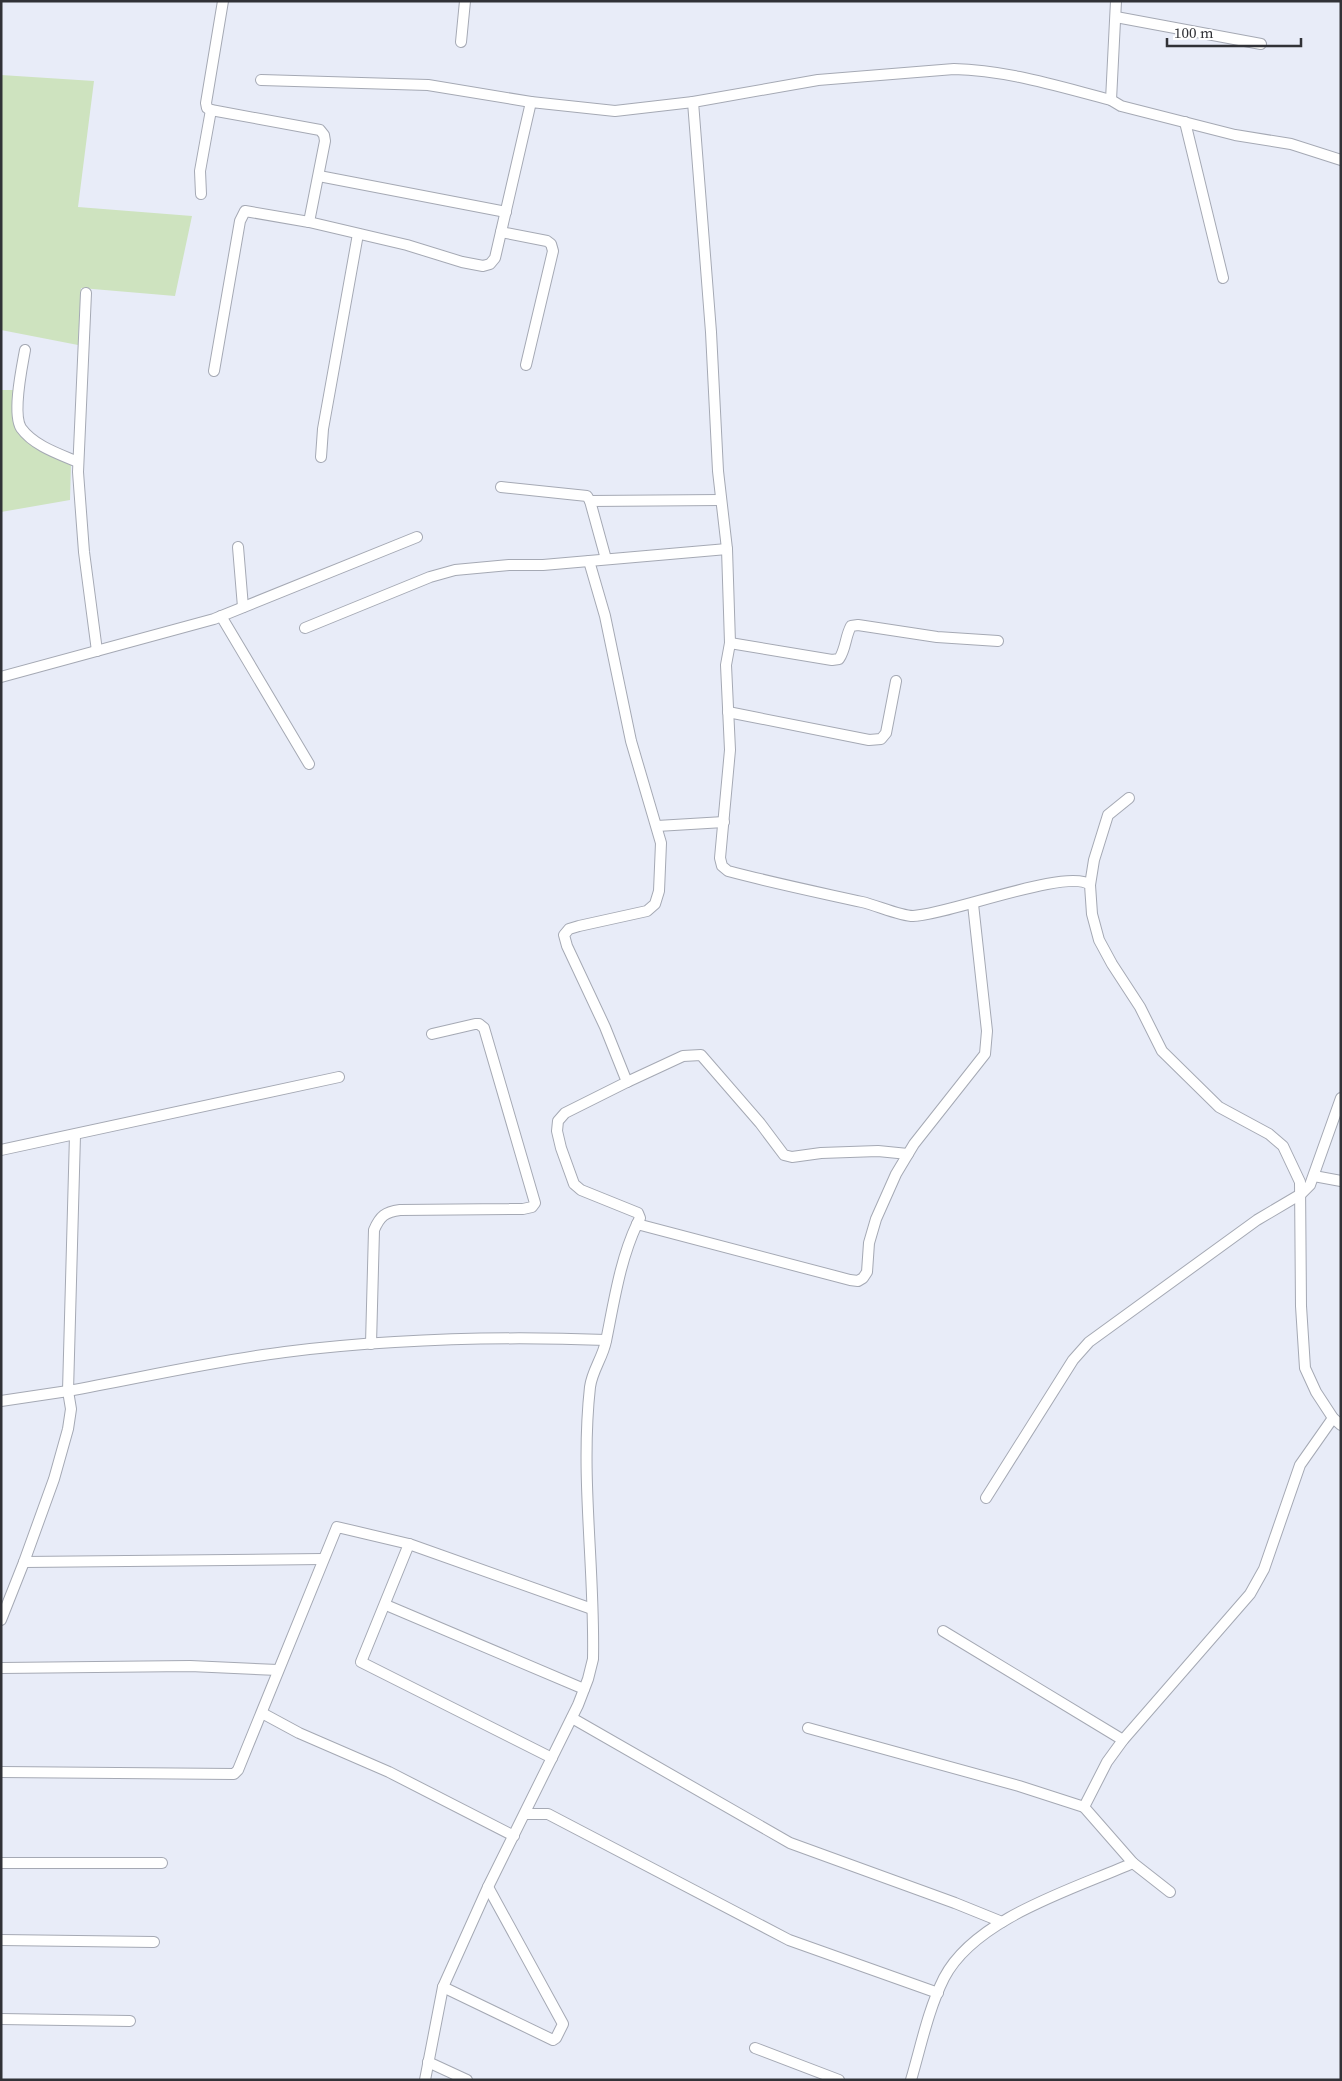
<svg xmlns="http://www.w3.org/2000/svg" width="1342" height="2081" font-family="'Source Serif 4',serif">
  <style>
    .green { fill: #cee3bf }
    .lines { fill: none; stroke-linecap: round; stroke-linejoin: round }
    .street-casing { stroke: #a5a9b4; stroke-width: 12 }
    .street { stroke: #fff; stroke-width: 10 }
  </style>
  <rect width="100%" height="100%" fill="#e8ecf8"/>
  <g class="green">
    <polygon points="1,75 94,81 78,207 192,216 175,296 81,288 78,345 1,330"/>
    <polygon points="1,390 13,390 13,423 31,444 71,464 70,500 1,512"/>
  </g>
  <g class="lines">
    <g class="street-casing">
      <g id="street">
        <polyline points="223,1 206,103 207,108 211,110 320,130 324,135 325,141 309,222"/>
        <polyline points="1116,17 1261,44"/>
        <polyline points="461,42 465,1"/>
        <polyline points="261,80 428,85 531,102"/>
        <polyline points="1111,100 1116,1"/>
        <polyline points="1185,122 1223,278"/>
        <path d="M1341,160L1291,144L1235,135L1121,106L1111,100C1060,87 1007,70 954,69L818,80L693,102L711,332L718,471L727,549L730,643L726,665L730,750L720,858L722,866L728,871C773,883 817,892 862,902C876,905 900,916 913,916C948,915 1069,867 1090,885L1092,914L1099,940L1112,964L1140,1007L1162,1051L1219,1107L1269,1134L1283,1146L1300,1182L1301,1306L1305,1368L1316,1392L1333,1418L1341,1425"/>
        <polyline points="319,176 506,212"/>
        <polyline points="201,194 200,171 211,110"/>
        <polyline points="501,232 547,241 551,244 553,251 526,365"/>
        <polyline points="86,293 78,472 84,552 97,651"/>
        <path d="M25,350C22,367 12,413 21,428C34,446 59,454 78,462"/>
        <polyline points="214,371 240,221 245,211 309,222 407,245 462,262 483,266 490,264 495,258 531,102 615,111 693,102"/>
        <polyline points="321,457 323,429 358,234"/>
        <polyline points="501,487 587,496 590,501"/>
        <polyline points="238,547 243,607"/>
        <polyline points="606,559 590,501 721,500"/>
        <polyline points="589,561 605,616 631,741 661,843 659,891 655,904 647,911 579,926 569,929 564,935 567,946 605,1027 627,1082 565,1113 558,1121 557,1131 561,1148 574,1184 581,1190 638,1213 640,1218 637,1224"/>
        <polyline points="221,616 309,764"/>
        <polyline points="305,628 430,577 455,570 509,565 543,565 727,549"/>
        <path d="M730,643L832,660L839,659C846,649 845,637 851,626L858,625L937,637L998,641"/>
        <polyline points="1,677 214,619 417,537"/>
        <polyline points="728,712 869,740 881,739 886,733 896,681"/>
        <polyline points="657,826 724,822"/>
        <polyline points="1090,885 1094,860 1108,815 1129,798"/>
        <polyline points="627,1082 683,1056 701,1055 760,1123 784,1155 792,1157 821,1153 878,1151 908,1154"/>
        <path d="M75,1135L68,1391C140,1378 212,1361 285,1352C391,1339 499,1336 606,1340"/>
        <polyline points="1,1150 339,1077"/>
        <polyline points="1314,1176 1341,1181"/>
        <path d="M371,1344L374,1230C380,1216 385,1212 400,1210L523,1209L532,1207L535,1203L484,1028L479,1024H475L432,1034"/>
        <polyline points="1,1401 68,1391 71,1409 68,1429 54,1479 24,1562 323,1559"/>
        <polyline points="986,1498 1073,1360 1089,1342 1257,1220 1301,1194 1310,1185 1341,1098"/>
        <polyline points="409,1544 361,1662 552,1758"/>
        <polyline points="386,1605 584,1689"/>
        <polyline points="1,1620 24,1562"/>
        <polyline points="943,1631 1123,1740"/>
        <polyline points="1,1668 190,1666 278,1670"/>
        <polyline points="262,1713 299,1733 389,1772 514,1836"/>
        <polyline points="572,1718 790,1843 955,1903 1002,1922"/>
        <polyline points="808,1728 1019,1786 1084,1807"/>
        <polyline points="1,1772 234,1774 238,1770 337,1527 409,1544 592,1609"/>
        <polyline points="525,1814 548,1814 789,1940 938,1993"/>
        <polyline points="1,1863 162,1863"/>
        <polyline points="1170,1892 1133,1863 1084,1807 1107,1762 1123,1740 1250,1594 1264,1569 1300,1465 1333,1418"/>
        <polyline points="1,1940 154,1942"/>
        <polyline points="443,1987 553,2040 556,2038 563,2024 488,1887"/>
        <polyline points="1,2019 130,2021"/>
        <polyline points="755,2048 839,2080"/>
        <polyline points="428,2062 467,2080"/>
        <path d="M425,2080L443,1987L488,1887L578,1705L588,1679L593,1659C595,1569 580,1477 590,1387C592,1371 603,1357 606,1341C614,1302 620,1260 637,1224L850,1280L858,1281L863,1278L867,1272L869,1243L876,1219L896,1174L914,1144L985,1054L987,1031L973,904"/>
        <path d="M911,2080C921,2046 928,2010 944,1978C975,1918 1074,1889 1133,1863"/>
      </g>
    </g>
    <use href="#street" class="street"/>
  </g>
  <rect width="1342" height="2081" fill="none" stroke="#313237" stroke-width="5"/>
  <path d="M1167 38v8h134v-8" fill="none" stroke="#313237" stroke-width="2.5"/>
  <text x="1174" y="38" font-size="15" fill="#313237" stroke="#ffffff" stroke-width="4" paint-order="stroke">100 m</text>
</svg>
